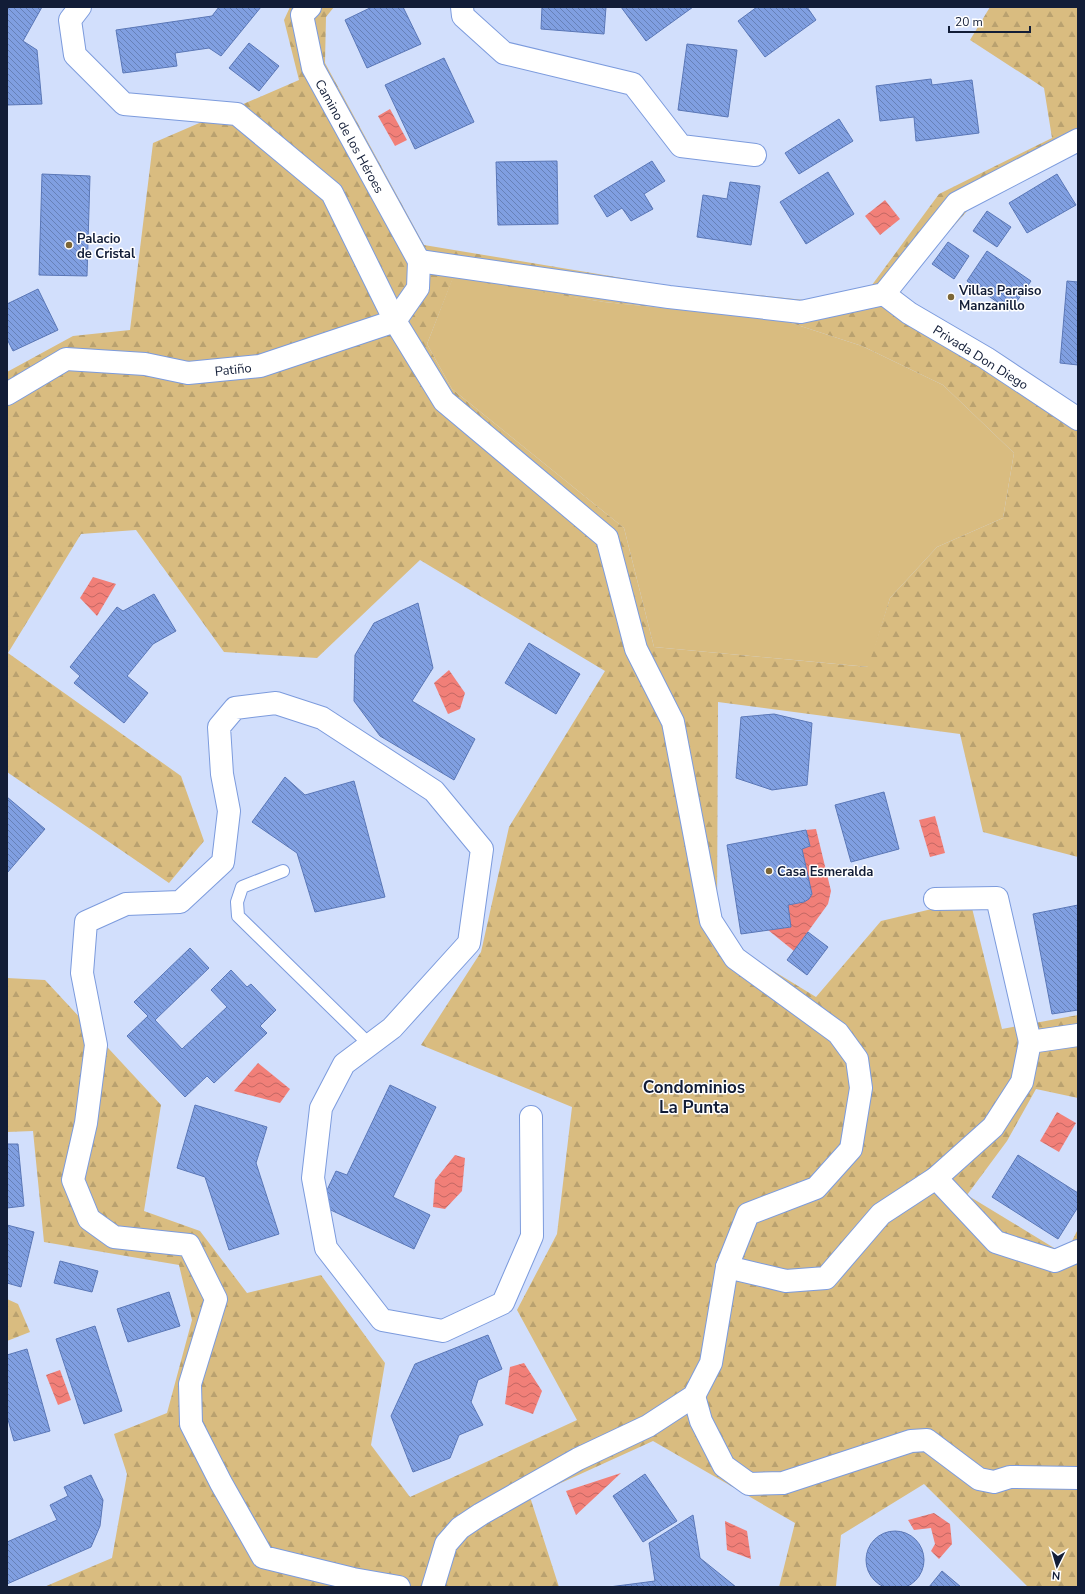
<svg xmlns="http://www.w3.org/2000/svg" width="1085" height="1594" font-family="'Nunito Sans',sans-serif">
  <style>
    .grass { fill: #d9bc80 }
    .forest { fill: url(#forest-firs); fill-rule: evenodd }
    .water { fill: url(#water-waves) }
    .building { fill: url(#building-back-hatch); stroke: #5a77b7 }
    .lines { fill: none; stroke-linecap: round; stroke-linejoin: round }
    .lane-casing { stroke: #7c9bdd; stroke-width: 14 }
    .street-casing { stroke: #7c9bdd; stroke-width: 24 }
    .lane { stroke: #fff; stroke-width: 12 }
    .street { stroke: #fff; stroke-width: 22 }
    .poi-dot { fill: #7c6636; stroke: #fff; stroke-width: 1.5 }
    .labels { text-anchor: middle; stroke-width: 3; stroke-linejoin: round; paint-order: stroke }
    .street-label { font-size: 13px; fill: #121d37; stroke: #fff }
    .poi-label { font-size: 13px; font-weight: bold; fill: #121d37; stroke: #fff; text-anchor: start }
    .district-label { font-size: 17px; font-weight: bold; fill: #121d37; stroke: #fff }
  </style>
  <defs>
    <pattern id="forest-firs" width="22" height="20" patternUnits="userSpaceOnUse"><rect width="22" height="20" fill="#d9bc80"/><path d="M5 1l3.5 6h-7zM16 11l3.5 6h-7z" fill="#b9a16f"/></pattern>
    <pattern id="water-waves" width="16" height="10" patternUnits="userSpaceOnUse"><rect width="16" height="10" fill="#f17f78"/><path d="M0 5q4-4 8 0t8 0" fill="none" stroke="#c26763"/></pattern>
    <pattern id="building-back-hatch" width="6" height="6" patternUnits="userSpaceOnUse"><rect width="6" height="6" fill="#809fe1"/><path d="M-1 5l2 2M0 0l6 6M5-1l2 2" fill="none" stroke="#6781b7"/></pattern>
  </defs>
  <rect width="100%" height="100%" fill="#d2dffc"/>
  <polygon class="grass" points="453,277 604,302 782,320 862,346 943,385 1014,453 1003,518 937,547 890,598 869,667 654,647 624,528 452,389 427,344"/>
  <g class="forest">
    <path d="M290,7H334L326,17L325,63L424,245L670,286L804,300L872,285L939,194L1052,138L1044,88L970,40L990,7H1078V152L968,210L898,289L914,305L1078,406V857L983,832L960,734L718,702L717,918L739,950L816,997L881,921L970,900L1002,1029L1078,1015V1098L1036,1089L1007,1141L967,1195L1059,1251L1071,1243L1078,1229V1587H1028L924,1484L841,1535L836,1586L838,1587H779L795,1523L653,1441L530,1497L559,1587H44L112,1558L127,1474L114,1434L167,1413L192,1320L179,1265L44,1242L33,1131L7,1132V978L45,980L161,1105L144,1211L200,1231L247,1293L321,1275L385,1363L371,1445L410,1497L577,1420L517,1310L557,1234L572,1107L421,1045L481,952L509,827L605,671L420,560L317,658L224,652L136,530L81,534L8,653L181,776L204,841L169,883L7,772V372L73,336L130,330L153,143L299,80L284,20ZM453,278L604,302L782,320L862,346L943,385L1014,453L1003,518L937,547L890,598L868,667L654,647L624,528L452,389L427,344Z"/>
    <polygon points="7,1299 18,1304 30,1332 7,1341"/>
  </g>
  <g class="water">
    <polygon points="390,109 407,140 395,146 378,116"/>
    <polygon points="885,200 900,219 880,235 865,216"/>
    <polygon points="93,577 116,584 97,616 80,598"/>
    <polygon points="449,670 465,693 460,709 448,714 434,683"/>
    <polygon points="935,816 945,853 930,857 919,820"/>
    <path d="M816,829L831,891L828,904L794,951L768,930L791,927L788,905C798,903 807,904 812,894L802,849L810,846L806,830Z"/>
    <polygon points="258,1063 290,1089 280,1103 234,1091"/>
    <polygon points="1057,1112 1076,1123 1059,1152 1040,1141"/>
    <polygon points="455,1155 465,1158 462,1191 445,1209 433,1207 435,1180"/>
    <polygon points="524,1363 542,1391 533,1414 505,1404 510,1367"/>
    <polygon points="60,1370 71,1400 58,1405 46,1375"/>
    <polygon points="621,1473 576,1515 566,1491"/>
    <polygon points="934,1513 950,1524 952,1544 939,1559 931,1551 935,1544 931,1528 914,1530 908,1520"/>
    <polygon points="725,1521 747,1531 751,1559 727,1550"/>
  </g>
  <g class="building">
    <polygon points="7,7 42,7 23,41 37,50 42,104 7,105"/>
    <polygon points="219,7 261,7 221,56 209,48 175,53 177,66 123,73 116,30 212,16"/>
    <polygon points="372,7 403,7 421,44 367,68 345,20"/>
    <polygon points="542,7 606,7 604,34 541,29"/>
    <polygon points="621,7 693,7 646,41"/>
    <polygon points="757,7 807,7 816,20 765,57 738,21"/>
    <polygon points="249,43 279,66 259,91 229,68"/>
    <polygon points="687,44 737,50 728,117 678,110"/>
    <polygon points="444,58 474,122 415,149 385,85"/>
    <polygon points="931,79 932,85 972,80 979,133 916,141 914,117 880,121 876,86"/>
    <polygon points="839,119 853,141 799,174 785,153"/>
    <polygon points="557,161 558,224 498,225 496,162"/>
    <polygon points="652,161 665,181 644,194 653,209 631,221 622,208 607,217 594,196"/>
    <polygon points="828,172 854,214 806,244 780,202"/>
    <polygon points="42,174 90,176 87,276 39,275"/>
    <polygon points="1057,174 1076,205 1027,233 1009,203"/>
    <polygon points="730,182 760,186 751,245 697,237 703,195 727,199"/>
    <polygon points="987,211 1011,227 997,247 973,231"/>
    <polygon points="948,242 969,256 954,279 932,264"/>
    <polygon points="987,251 1031,281 1010,311 967,281"/>
    <polygon points="1067,281 1078,282 1078,365 1060,363"/>
    <polygon points="38,289 58,330 13,351 7,339 7,304"/>
    <polygon points="154,594 176,631 153,644 127,676 148,693 124,723 74,683 80,676 70,667 117,607 123,611"/>
    <polygon points="418,603 433,668 412,701 475,739 454,780 380,736 354,701 355,655 374,623"/>
    <polygon points="529,643 580,674 556,714 505,683"/>
    <polygon points="774,714 812,723 807,785 772,790 736,778 741,717"/>
    <polygon points="285,777 305,795 354,781 385,897 315,912 297,853 252,822"/>
    <polygon points="884,792 899,849 851,862 835,805"/>
    <polygon points="7,797 45,829 7,873"/>
    <polygon points="806,830 810,846 802,849 812,894 809,899 804,902 788,905 791,927 741,934 727,845"/>
    <polygon points="1078,905 1078,1010 1052,1014 1033,914"/>
    <polygon points="808,932 828,947 807,975 787,960"/>
    <polygon points="190,948 209,968 155,1020 182,1049 227,1007 211,990 231,970 247,987 251,984 276,1010 260,1026 267,1033 214,1083 207,1076 185,1097 127,1036 148,1016 134,1002"/>
    <polygon points="390,1085 436,1107 393,1197 430,1215 414,1249 320,1205 336,1171 347,1175"/>
    <polygon points="195,1105 267,1127 256,1163 279,1234 229,1250 205,1177 177,1168"/>
    <polygon points="7,1144 18,1144 24,1206 7,1208"/>
    <polygon points="1018,1155 1078,1193 1078,1207 1058,1239 992,1197"/>
    <polygon points="7,1225 34,1232 21,1287 7,1283"/>
    <polygon points="60,1261 98,1271 92,1292 54,1283"/>
    <polygon points="169,1292 180,1326 128,1342 117,1309"/>
    <polygon points="95,1326 122,1411 84,1424 56,1339"/>
    <polygon points="488,1335 502,1369 478,1380 471,1402 483,1425 459,1435 450,1458 413,1472 391,1416 415,1364"/>
    <polygon points="27,1349 50,1431 14,1441 7,1416 7,1355"/>
    <polygon points="645,1474 677,1521 643,1542 613,1496"/>
    <polygon points="91,1475 103,1500 100,1526 91,1547 7,1584 7,1542 57,1520 50,1505 68,1496 64,1487"/>
    <polygon points="693,1515 700,1558 736,1587 609,1587 655,1581 649,1543"/>
    <circle cx="895" cy="1560" r="29"/>
    <polygon points="942,1571 961,1587 929,1587"/>
  </g>
  <g class="lines">
    <g class="lane-casing">
      <polyline id="lane" points="283,871 242,887 237,902 238,916 370,1045"/>
    </g>
    <g class="street-casing">
      <g id="street">
        <polyline points="80,7 70,20 75,55 124,104 237,114 332,193 395,321 444,401 607,538 636,649 673,722 711,921 735,958 838,1033 857,1059 861,1088 851,1149 816,1188 748,1214 727,1267 711,1363 694,1396 648,1426 578,1459 481,1514 460,1528 446,1544 433,1587"/>
        <polyline points="310,7 302,15 313,68 419,261"/>
        <polyline points="462,7 463,16 504,53 633,84 681,146 755,155"/>
        <polyline points="419,261 669,297 801,312 884,294 957,203 1078,140"/>
        <polyline points="884,294 909,313 986,358 1078,419"/>
        <polyline points="7,394 66,359 145,364 188,373 260,366 395,321 418,288 419,261"/>
        <polyline points="935,899 997,898 1030,1042"/>
        <polyline points="936,1178 996,1242 1055,1261 1078,1251"/>
        <polyline points="727,1267 786,1281 826,1278 881,1214 936,1178 993,1127 1022,1082 1030,1042 1078,1035"/>
        <polyline points="694,1396 701,1421 724,1466 749,1484 783,1483 911,1441 927,1440 979,1479 994,1482 1010,1477 1078,1478"/>
        <polyline points="399,1587 353,1579 263,1557 221,1483 191,1424 190,1384 216,1299 189,1245 114,1237 89,1219 73,1180 86,1123 96,1045 82,973 86,922 126,904 180,902 223,862 229,811 222,774 219,727 235,708 276,703 322,718 434,791 482,849 469,943 392,1028 344,1064 321,1108 313,1178 326,1248 382,1320 443,1331 503,1303 532,1236 531,1117"/>
      </g>
    </g>
    <use href="#lane" class="lane"/>
    <use href="#street" class="street"/>
  </g>
  <g class="poi-dot">
    <circle cx="69" cy="245" r="4"/>
    <circle cx="951" cy="297" r="4"/>
    <circle cx="769" cy="871" r="4"/>
  </g>
  <g class="labels">
    <g class="street-label">
      <text transform="translate(350 136) rotate(61)" y="5">Camino de los Héroes</text>
      <text transform="translate(981 357) rotate(32)" y="5">Privada Don Diego</text>
      <text transform="translate(233 369) rotate(-6)" y="5">Patiño</text>
    </g>
    <g class="poi-label">
      <text x="77" y="243">Palacio<tspan x="77" dy="15">de Cristal</tspan></text>
      <text x="959" y="295">Villas Paraiso<tspan x="959" dy="15">Manzanillo</tspan></text>
      <text x="777" y="876">Casa Esmeralda</text>
    </g>
    <g class="district-label">
      <text x="694" y="1093">Condominios<tspan x="694" dy="20">La Punta</tspan></text>
    </g>
  </g>
  <rect width="1085" height="1594" fill="none" stroke="#121d37" stroke-width="16"/>
  <g transform="translate(1057 1566) rotate(185)" stroke="#ffffff" stroke-width="3" paint-order="stroke">
  <path d="M0-3L7 15L0 10L-7 15Z" fill="#121d37"/>
  <text y="-6" font-size="11" font-weight="bold" text-anchor="middle" fill="#121d37">N</text>
  </g>
  <path d="M949 26v6h81v-6" fill="none" stroke="#121d37" stroke-width="2"/>
  <text x="955" y="26" font-size="12" fill="#121d37" stroke="#ffffff" stroke-width="3" paint-order="stroke">20 m</text>
</svg>
